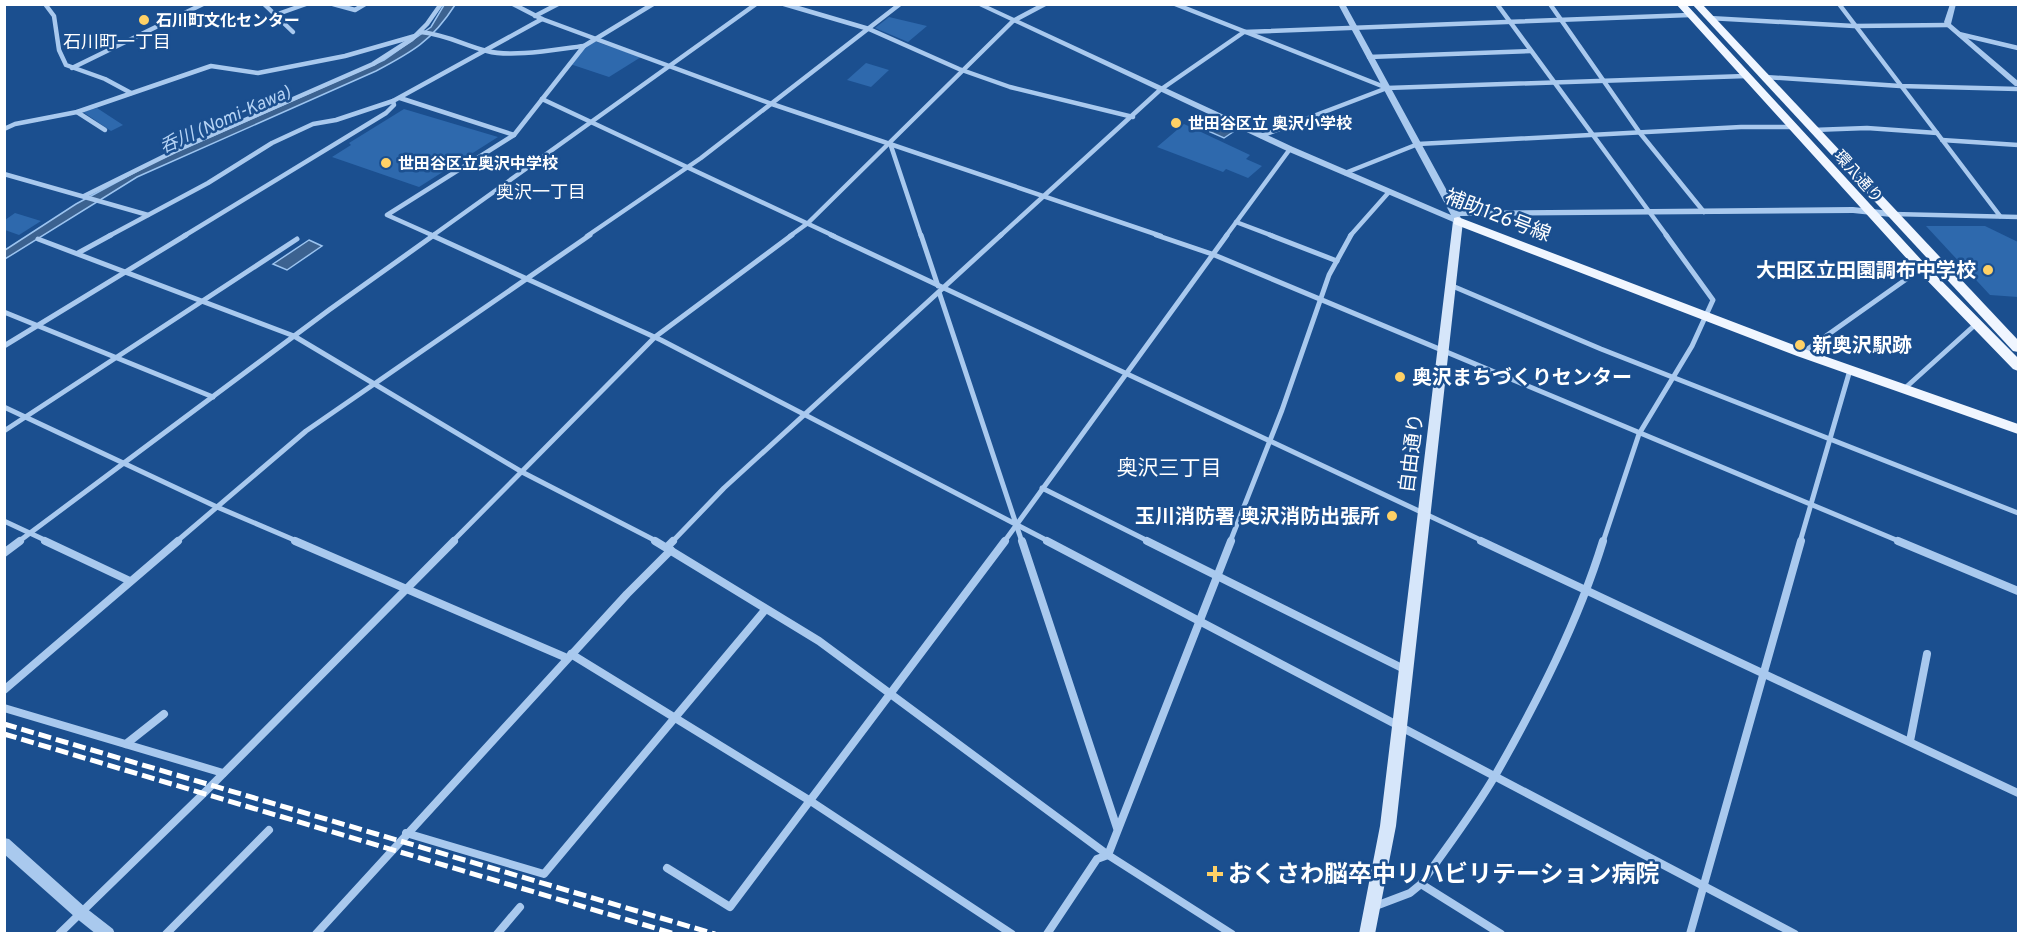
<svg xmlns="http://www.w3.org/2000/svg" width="2023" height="938" font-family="Overpass,'Noto Sans JP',sans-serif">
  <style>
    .green { fill: #2e69ad }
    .water { fill: #3c6290; stroke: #9cc4f0; stroke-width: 1.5 }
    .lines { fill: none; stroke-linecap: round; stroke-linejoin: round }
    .minor-far2 { stroke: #a9c9ee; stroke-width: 4.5 }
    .minor-far1 { stroke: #a9c9ee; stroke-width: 5 }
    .minor { stroke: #a9c9ee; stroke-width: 8 }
    .tertiary { fill: #a9c9ee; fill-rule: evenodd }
    .secondary { fill: #d6e6fa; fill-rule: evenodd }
    .primary { fill: #f0f6ff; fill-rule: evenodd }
    .rail { stroke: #fff; stroke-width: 5; stroke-dasharray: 13 5; stroke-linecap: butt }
    .poi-dot { fill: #ffd166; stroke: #1b4f8f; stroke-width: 2 }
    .labels { text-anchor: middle; stroke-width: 5; stroke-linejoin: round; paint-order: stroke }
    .far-poi-label { font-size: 16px; font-weight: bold; fill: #fff; stroke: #1b4f8f; text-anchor: start }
    .far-street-label { font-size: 16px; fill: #fff; stroke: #1b4f8f }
    .far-neighbourhood-label { font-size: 18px; fill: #fff; stroke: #1b4f8f }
    .far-water-label { font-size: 18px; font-style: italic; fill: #b5d3f5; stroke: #1b4f8f }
    .street-label { font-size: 20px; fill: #fff; stroke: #1b4f8f }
    .poi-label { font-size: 20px; font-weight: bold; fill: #fff; stroke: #1b4f8f; text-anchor: end }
    .neighbourhood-label { font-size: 21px; fill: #fff; stroke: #1b4f8f }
    .near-poi-label { font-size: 24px; font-weight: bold; fill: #fff; stroke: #1b4f8f; text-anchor: start }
  </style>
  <rect width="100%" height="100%" fill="#1b4f8f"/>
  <g class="green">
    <polygon points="889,17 927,26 908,42 875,28"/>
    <polygon points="594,42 597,42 641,57 609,77 570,64 588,45"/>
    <polygon points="866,63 889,70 871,87 847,80"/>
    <polygon points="97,108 123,125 111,131 83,112"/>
    <polygon points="404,109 498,137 419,187 332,157 351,145 349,143"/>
    <polygon points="1184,124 1250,155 1246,159 1262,166 1248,178 1226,169 1223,172 1157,147"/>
    <polygon points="15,213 41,221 19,235 5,230 5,220"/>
    <polygon points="1926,226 1985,226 2018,242 2018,297 1990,295"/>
  </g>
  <g class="water">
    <path d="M444,5H455C432,41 412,52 376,71L137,177L5,259V250L76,204L154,162L384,60L431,27Z"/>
    <polygon points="1202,118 1233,132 1224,138 1192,124"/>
    <polygon points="309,240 322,246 287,270 273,264"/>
  </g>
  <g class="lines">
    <g class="minor-far2">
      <polyline points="45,4 54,16 59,50 66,65 105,79 131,93"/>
      <polyline points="264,4 293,32"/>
      <polyline points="333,4 355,10 365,4"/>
      <polyline points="513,4 542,19 772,104 1161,236"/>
      <polyline points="784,4 869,29 959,69 1010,87 1133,117"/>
      <polyline points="1175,4 1387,88"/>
      <polyline points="1497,4 1667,236"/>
      <polyline points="1550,4 1640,133 1704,212"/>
      <polyline points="1839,4 2000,216"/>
      <polyline points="275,15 306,4"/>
      <polyline points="535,16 558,4"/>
      <polyline points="1709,18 1854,26 1948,25"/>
      <path d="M421,32C448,35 463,45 487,51C512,58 558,49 584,46"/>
      <polyline points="1959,34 2018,48"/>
      <polyline points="1369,57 1531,51"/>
      <polyline points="72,68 203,4"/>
      <polyline points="1765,77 1900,86 2018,89"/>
      <polyline points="400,98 514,135"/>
      <polyline points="542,99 834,236"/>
      <polyline points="77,112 105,130"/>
      <polyline points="4,129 15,124 77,112 211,66 258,73 345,56 415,36"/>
      <polyline points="1813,130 1867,128 1937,133"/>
      <polyline points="1261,136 1387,88 1746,76"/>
      <polyline points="1942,140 2018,145"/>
      <polyline points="890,143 921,236"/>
      <polyline points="1345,173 1418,144 1741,127 1792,127"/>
      <polyline points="4,174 148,215"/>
      <polyline points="84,196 179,149 373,64 412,39 427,24 441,4"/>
      <polyline points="1893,214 2018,217"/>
      <polyline points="1236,222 1273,236"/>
      <polyline points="109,236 208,183 272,143 313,124 336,120 393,101 542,19"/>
      <polyline points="184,236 386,113 394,105 393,101"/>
      <polyline points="432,236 756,4"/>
      <polyline points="434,236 387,215 514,135 584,46 653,4"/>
      <polyline points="587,236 701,158 900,4"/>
      <polyline points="790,236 808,223 1013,21 1045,4"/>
      <polyline points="1000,236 1160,90 1244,32 1690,15"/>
      <polyline points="1226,236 1290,149"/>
      <polyline points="1350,236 1389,192"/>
    </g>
    <g class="minor-far1">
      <polyline points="431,235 661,340 1050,542"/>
      <polyline points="831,235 1485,542"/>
      <polyline points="921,235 938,286"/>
      <polyline points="1156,235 1212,254 1901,542"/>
      <polyline points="1270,235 1337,261"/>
      <polyline points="38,239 294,336 522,472 658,542"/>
      <polyline points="78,253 111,235"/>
      <polyline points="1450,285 1601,349 2018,513"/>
      <polyline points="939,292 1022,542"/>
      <polyline points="4,312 213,397"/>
      <polyline points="4,346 186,235"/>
      <polyline points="1802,353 1922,268"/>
      <polyline points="1904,389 1976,324"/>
      <polyline points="4,407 217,507 299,542"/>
      <polyline points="4,431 297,239"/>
      <polyline points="1042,488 1150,542"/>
      <polyline points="4,521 49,542"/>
      <polyline points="18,542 329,310 434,235"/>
      <polyline points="176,542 306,431 590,235"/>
      <polyline points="452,542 655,337 792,235"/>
      <polyline points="672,542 724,488 1001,235"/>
      <polyline points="1004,542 1227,235"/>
      <polyline points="1230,542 1282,410 1329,275 1351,235"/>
      <polyline points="1603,542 1639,434 1692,346 1713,300 1666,235"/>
      <polyline points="1800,542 1850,370"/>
    </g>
    <g class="minor">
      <polyline points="45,541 130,581"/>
      <polyline points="295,541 567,658"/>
      <polyline points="655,541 819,641 1108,855 1232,934"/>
      <polyline points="1022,541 1117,828"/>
      <polyline points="1047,541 1795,934"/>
      <polyline points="1147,541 1406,670"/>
      <polyline points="1481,541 2018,793"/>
      <polyline points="1898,541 2018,591"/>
      <polyline points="667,547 673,541"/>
      <polyline points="4,553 20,541"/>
      <polyline points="571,654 812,802 1012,934"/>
      <polyline points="4,690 178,541"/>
      <polyline points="4,708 223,773"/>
      <polyline points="1910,741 1927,654"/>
      <polyline points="126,744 164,714"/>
      <polyline points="406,833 544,874 765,610"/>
      <polyline points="667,868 730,907 1005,541"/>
      <polyline points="1421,884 1501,934"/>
      <path d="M1373,907L1410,893L1421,884C1446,848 1474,812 1496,774C1538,700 1578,622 1603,541"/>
      <polyline points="59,934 204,793 454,541"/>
      <polyline points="166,934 269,830"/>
      <polyline points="316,934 627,594 671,550"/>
      <polyline points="497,934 520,907"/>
      <polyline points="1047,934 1097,859 1108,855 1231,541"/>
      <polyline points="1690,934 1801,541"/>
    </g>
    <g class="tertiary">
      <polygon points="975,4 984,4 1293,147 1451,215 1338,4 1345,4 1458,211 1853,207 1891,211 1895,214 1891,217 1853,213 1460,216 1462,221 1458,224 1287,151"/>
      <polygon points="1950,4 1956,4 1951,24 2018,81 2018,86 2015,86 1946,26 1944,22"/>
      <polygon points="4,838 9,839 86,908 113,929 115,934 96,934 76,918 4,854"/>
    </g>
    <polygon class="secondary" points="1458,218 1463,221 1396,826 1375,934 1359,934 1380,826 1453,221"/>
    <g class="primary">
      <polygon points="1676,4 1686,4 1926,265 2018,358 2018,371 2013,369 1918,271"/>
      <polygon points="1692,4 1702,4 2018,340 2018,352 2013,351"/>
      <polygon points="1458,217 1807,350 2018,424 2018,434 1797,356 1454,224 1454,218"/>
    </g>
    <g class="rail">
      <polyline points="4,724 715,934"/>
      <polyline points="4,734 675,934"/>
    </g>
  </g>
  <g class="poi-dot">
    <circle cx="144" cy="20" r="6"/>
    <circle cx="1176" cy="123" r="6"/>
    <circle cx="386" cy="163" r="6"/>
    <circle cx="1988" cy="270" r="6"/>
    <circle cx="1800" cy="345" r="6"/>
    <circle cx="1400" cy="377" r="6"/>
    <circle cx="1392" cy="516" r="6"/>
    <path d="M1212 865h6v6h6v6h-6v6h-6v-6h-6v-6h6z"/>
  </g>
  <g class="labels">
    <g class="far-poi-label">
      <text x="156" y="26">石川町文化センター</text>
      <text x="1188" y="129">世田谷区立 奥沢小学校</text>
      <text x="398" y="169">世田谷区立奥沢中学校</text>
    </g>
    <g class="far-street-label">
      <text transform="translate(1859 176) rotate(48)" y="6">環八通り</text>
    </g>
    <g class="far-neighbourhood-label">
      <text x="117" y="48">石川町一丁目</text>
      <text x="541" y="198">奥沢一丁目</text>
    </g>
    <g class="far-water-label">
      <text transform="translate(225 119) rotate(-24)" y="6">呑川 (Nomi-Kawa)</text>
    </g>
    <g class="street-label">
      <text transform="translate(1498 215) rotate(21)" y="7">補助126号線</text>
      <text transform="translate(1411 453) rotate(-83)" y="7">自由通り</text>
    </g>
    <g class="poi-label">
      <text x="1976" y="277">大田区立田園調布中学校</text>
      <text x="1812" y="352" text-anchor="start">新奥沢駅跡</text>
      <text x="1412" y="384" text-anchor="start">奥沢まちづくりセンター</text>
      <text x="1380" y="523">玉川消防署 奥沢消防出張所</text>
    </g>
    <g class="neighbourhood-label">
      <text x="1169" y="475">奥沢三丁目</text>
    </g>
    <g class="near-poi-label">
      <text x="1228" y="882">おくさわ脳卒中リハビリテーション病院</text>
    </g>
  </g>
  <rect width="2023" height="938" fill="none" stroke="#ffffff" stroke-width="12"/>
</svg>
